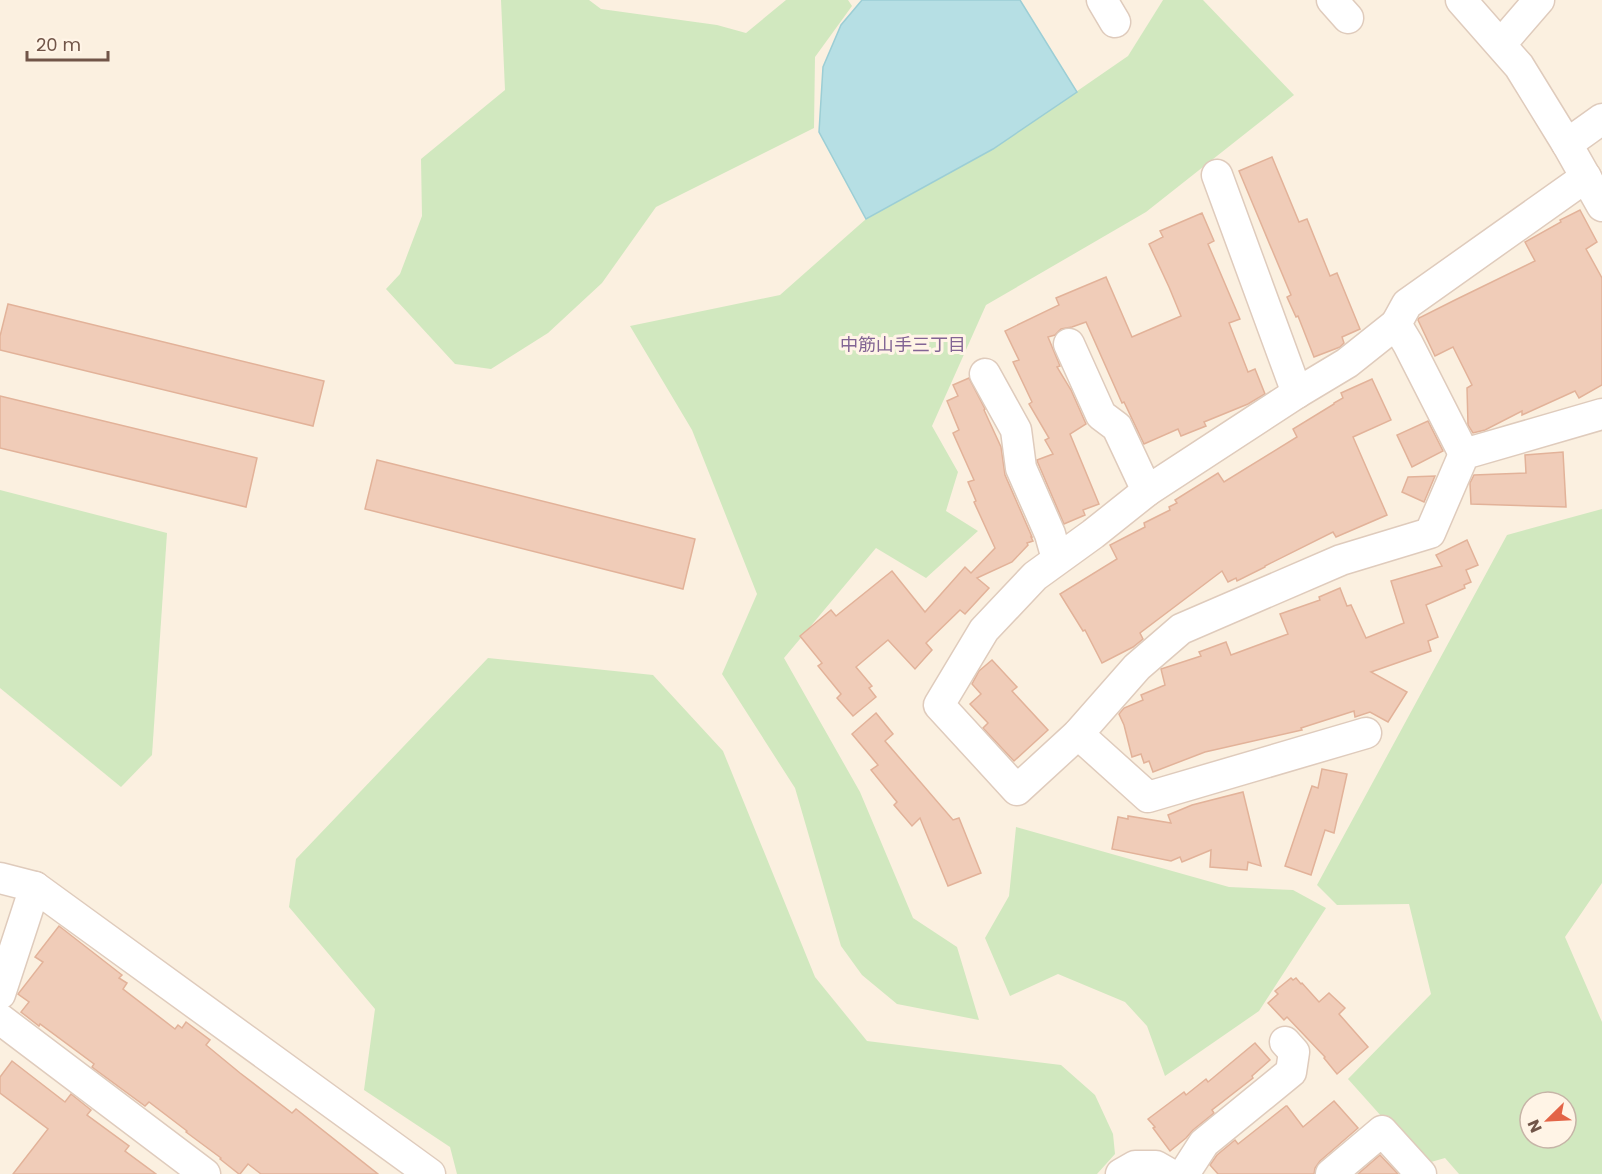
<svg xmlns="http://www.w3.org/2000/svg" width="1602" height="1174" font-family="Poppins,'Noto Sans JP',sans-serif">
  <style>
    .green { fill: #d1e8bf; fill-rule: evenodd }
    .water { fill: #b6dfe4; stroke: #9cced5; stroke-width: 1.5 }
    .building { fill: #f0ccb8; stroke: #e2b299; stroke-width: 1.5 }
    .lines { fill: none; stroke-linecap: round; stroke-linejoin: round }
    .minor-casing { stroke: #dfcbbc; stroke-width: 33 }
    .minor { stroke: #fff; stroke-width: 30 }
    .labels { text-anchor: middle; stroke-width: 6; stroke-linejoin: round; paint-order: stroke }
    .neighbourhood-label { font-size: 18px; fill: #826494; stroke: #fff4e6 }
  </style>
  <rect width="100%" height="100%" fill="#fbf0e0"/>
  <g class="green">
    <polygon points="501,0 589,0 601,9 717,25 746,33 786,0 848,0 852,6 815,57 814,128 656,207 602,283 548,333 491,369 455,364 386,289 400,274 422,216 421,159 505,90"/>
    <polygon points="1163,0 1203,0 1294,95 1146,212 986,305 932,426 958,472 946,511 978,531 926,578 876,548 784,658 860,792 913,918 957,947 979,1020 897,1004 862,975 841,946 795,788 722,674 757,594 692,430 630,326 780,295 866,219 993,149 1128,56"/>
    <polygon points="0,490 167,533 152,755 121,787 0,688"/>
    <path d="M1602,509V883L1565,937L1602,1022V1174H1459L1445,1158L1424,1164L1348,1079L1431,994L1409,904L1337,905L1317,885L1507,535ZM1530,1102H1566V1138H1530Z"/>
    <polygon points="488,658 653,675 723,751 815,977 867,1041 1061,1065 1095,1095 1113,1134 1115,1154 1097,1174 457,1174 450,1147 364,1090 375,1009 289,907 296,859"/>
    <polygon points="1016,827 1229,887 1293,890 1326,908 1259,1011 1165,1076 1147,1026 1125,1002 1058,974 1010,996 985,938 1009,896"/>
  </g>
  <polygon class="water" points="862,0 1020,0 1077,92 993,149 866,219 819,132 823,67 841,25"/>
  <g class="building">
    <polygon points="1272,157 1299,222 1307,219 1330,276 1337,273 1360,329 1342,337 1344,343 1340,347 1314,357 1298,316 1296,317 1287,297 1291,295 1239,171"/>
    <polygon points="1580,210 1597,242 1586,249 1602,278 1602,385 1579,398 1575,391 1522,415 1522,411 1485,430 1473,433 1468,425 1467,388 1472,385 1453,347 1435,356 1418,320 1419,318 1455,300 1535,261 1525,242 1561,222 1560,220"/>
    <polygon points="1202,213 1214,241 1208,244 1240,319 1229,323 1248,372 1255,369 1265,394 1248,404 1204,422 1206,426 1181,436 1178,429 1144,444 1124,402 1122,403 1086,322 1072,327 1061,329 1055,335 1048,337 1060,366 1057,367 1071,390 1086,424 1070,434 1099,504 1083,510 1085,515 1064,524 1038,463 1037,460 1053,454 1045,440 1049,438 1029,404 1032,402 1013,362 1019,360 1005,331 1059,305 1056,298 1106,277 1132,337 1181,316 1169,287 1149,244 1163,237 1160,231"/>
    <polygon points="8,304 324,381 313,426 0,350 0,336"/>
    <polygon points="969,378 985,409 984,410 1001,447 1005,475 1032,537 1031,537 1033,541 1027,543 1028,545 1012,562 977,578 989,588 965,614 960,610 926,643 932,650 915,669 888,640 856,667 872,686 869,688 876,697 853,716 837,698 841,694 818,666 822,663 800,636 831,610 836,616 892,571 925,612 965,567 971,573 995,548 974,502 976,501 968,482 974,480 953,433 959,430 947,401 958,396 953,385"/>
    <polygon points="1372,379 1391,420 1353,437 1387,515 1336,537 1333,532 1265,566 1265,567 1237,581 1236,578 1228,582 1222,571 1140,633 1143,639 1133,647 1102,663 1085,630 1083,631 1060,594 1117,559 1110,545 1145,527 1144,523 1170,510 1169,507 1177,503 1175,500 1218,473 1224,482 1297,437 1293,429 1334,404 1334,403 1343,398 1341,393"/>
    <polygon points="0,396 257,458 246,507 0,448"/>
    <polygon points="1428,421 1443,451 1412,467 1397,435"/>
    <polygon points="1563,452 1566,507 1471,504 1470,483 1474,475 1526,473 1525,455"/>
    <polygon points="377,460 695,539 683,589 365,509"/>
    <polygon points="1435,476 1424,502 1402,492 1408,477"/>
    <polygon points="1467,540 1478,565 1466,570 1471,582 1464,585 1465,588 1426,605 1438,637 1428,641 1431,651 1371,672 1407,692 1388,722 1370,712 1355,717 1354,711 1301,728 1302,730 1205,752 1153,772 1149,761 1144,763 1141,754 1132,757 1124,725 1119,714 1124,708 1143,700 1141,695 1165,685 1161,669 1201,656 1199,652 1226,642 1231,655 1288,634 1280,614 1320,600 1319,597 1340,588 1347,606 1351,605 1366,638 1404,623 1391,581 1442,566 1436,555"/>
    <polygon points="992,660 1017,687 1012,691 1048,730 1014,761 983,728 988,723 970,704 981,694 972,684 979,671"/>
    <polygon points="876,713 893,734 885,741 953,820 959,818 981,873 948,886 920,818 912,826 894,805 897,802 871,770 878,765 852,734"/>
    <polygon points="1322,769 1347,774 1334,833 1325,830 1311,875 1285,866 1312,786 1318,788"/>
    <polygon points="1243,792 1261,866 1248,862 1247,870 1210,867 1211,850 1182,862 1180,857 1171,861 1112,849 1118,817 1128,819 1128,816 1171,823 1168,815 1192,805"/>
    <polygon points="59,926 122,975 119,978 127,983 123,989 175,1029 178,1025 182,1028 186,1022 210,1040 206,1045 240,1073 292,1113 296,1109 378,1174 261,1174 248,1164 240,1174 239,1174 220,1159 221,1158 186,1132 187,1131 149,1102 145,1106 92,1067 94,1064 40,1024 39,1026 21,1012 29,1002 18,994 43,962 35,957"/>
    <polygon points="1291,978 1293,980 1296,978 1301,984 1302,983 1319,1002 1329,993 1345,1008 1339,1014 1368,1047 1337,1074 1324,1058 1325,1057 1287,1017 1284,1020 1268,1003 1278,994 1275,991"/>
    <polygon points="1255,1043 1270,1060 1252,1076 1253,1078 1212,1110 1214,1113 1193,1130 1186,1138 1170,1151 1153,1128 1155,1127 1148,1119 1184,1092 1186,1095 1206,1079 1208,1082"/>
    <polygon points="12,1061 65,1102 71,1094 91,1110 87,1115 129,1146 125,1151 156,1174 13,1174 48,1129 0,1093 0,1077"/>
    <polygon points="1334,1101 1358,1128 1320,1161 1315,1168 1314,1174 1218,1174 1210,1165 1217,1155 1235,1140 1238,1144 1286,1106 1287,1106 1303,1127"/>
    <polygon points="1380,1155 1398,1174 1358,1174"/>
  </g>
  <g class="lines">
    <g class="minor-casing">
      <g id="minor">
        <polyline points="1102,0 1115,22"/>
        <polyline points="1332,0 1348,18"/>
        <polyline points="1461,0 1519,66 1567,144 1602,206"/>
        <polyline points="1501,44 1539,0"/>
        <polyline points="1567,144 1602,119"/>
        <polyline points="1217,175 1297,393"/>
        <polyline points="1069,344 1101,415 1117,427 1147,491 1297,393 1347,363 1396,324"/>
        <polyline points="985,374 1016,430 1021,468 1050,534 1057,559"/>
        <polyline points="1464,454 1408,344 1396,324 1407,304 1586,177"/>
        <polyline points="1147,491 1093,534 1035,576 984,630 939,705 1017,790 1078,734 1137,667 1181,629 1341,560 1430,533 1464,454 1602,414"/>
        <polyline points="1078,734 1148,797 1366,733"/>
        <polyline points="0,878 35,887 430,1174"/>
        <polyline points="0,994 35,887"/>
        <polyline points="0,1019 205,1174"/>
        <polyline points="1121,1174 1135,1166 1156,1166 1170,1174"/>
        <polyline points="1184,1174 1204,1143 1291,1072 1294,1052 1285,1042"/>
        <polyline points="1331,1174 1382,1131 1421,1174"/>
      </g>
    </g>
    <use href="#minor" class="minor"/>
  </g>
  <g class="labels">
    <g class="neighbourhood-label">
      <text x="903" y="351">中筋山手三丁目</text>
    </g>
  </g>
  <g transform="translate(1548 1120) rotate(246)"><circle r="28" fill="#fff4e6" stroke="#c6b4a7" stroke-width="1.5"/>
  <path d="M0-4.5L10 22L0 15L-10 22Z" fill="#e36447"/>
  <text y="-9" font-size="16" font-weight="bold" text-anchor="middle" fill="#715548">N</text>
  </g>
  <path d="M27 51v9h81v-9" fill="none" stroke="#715548" stroke-width="3"/>
  <text x="36" y="51" font-size="18" fill="#715548" stroke="#fff4e6" stroke-width="4.5" paint-order="stroke">20 m</text>
</svg>
